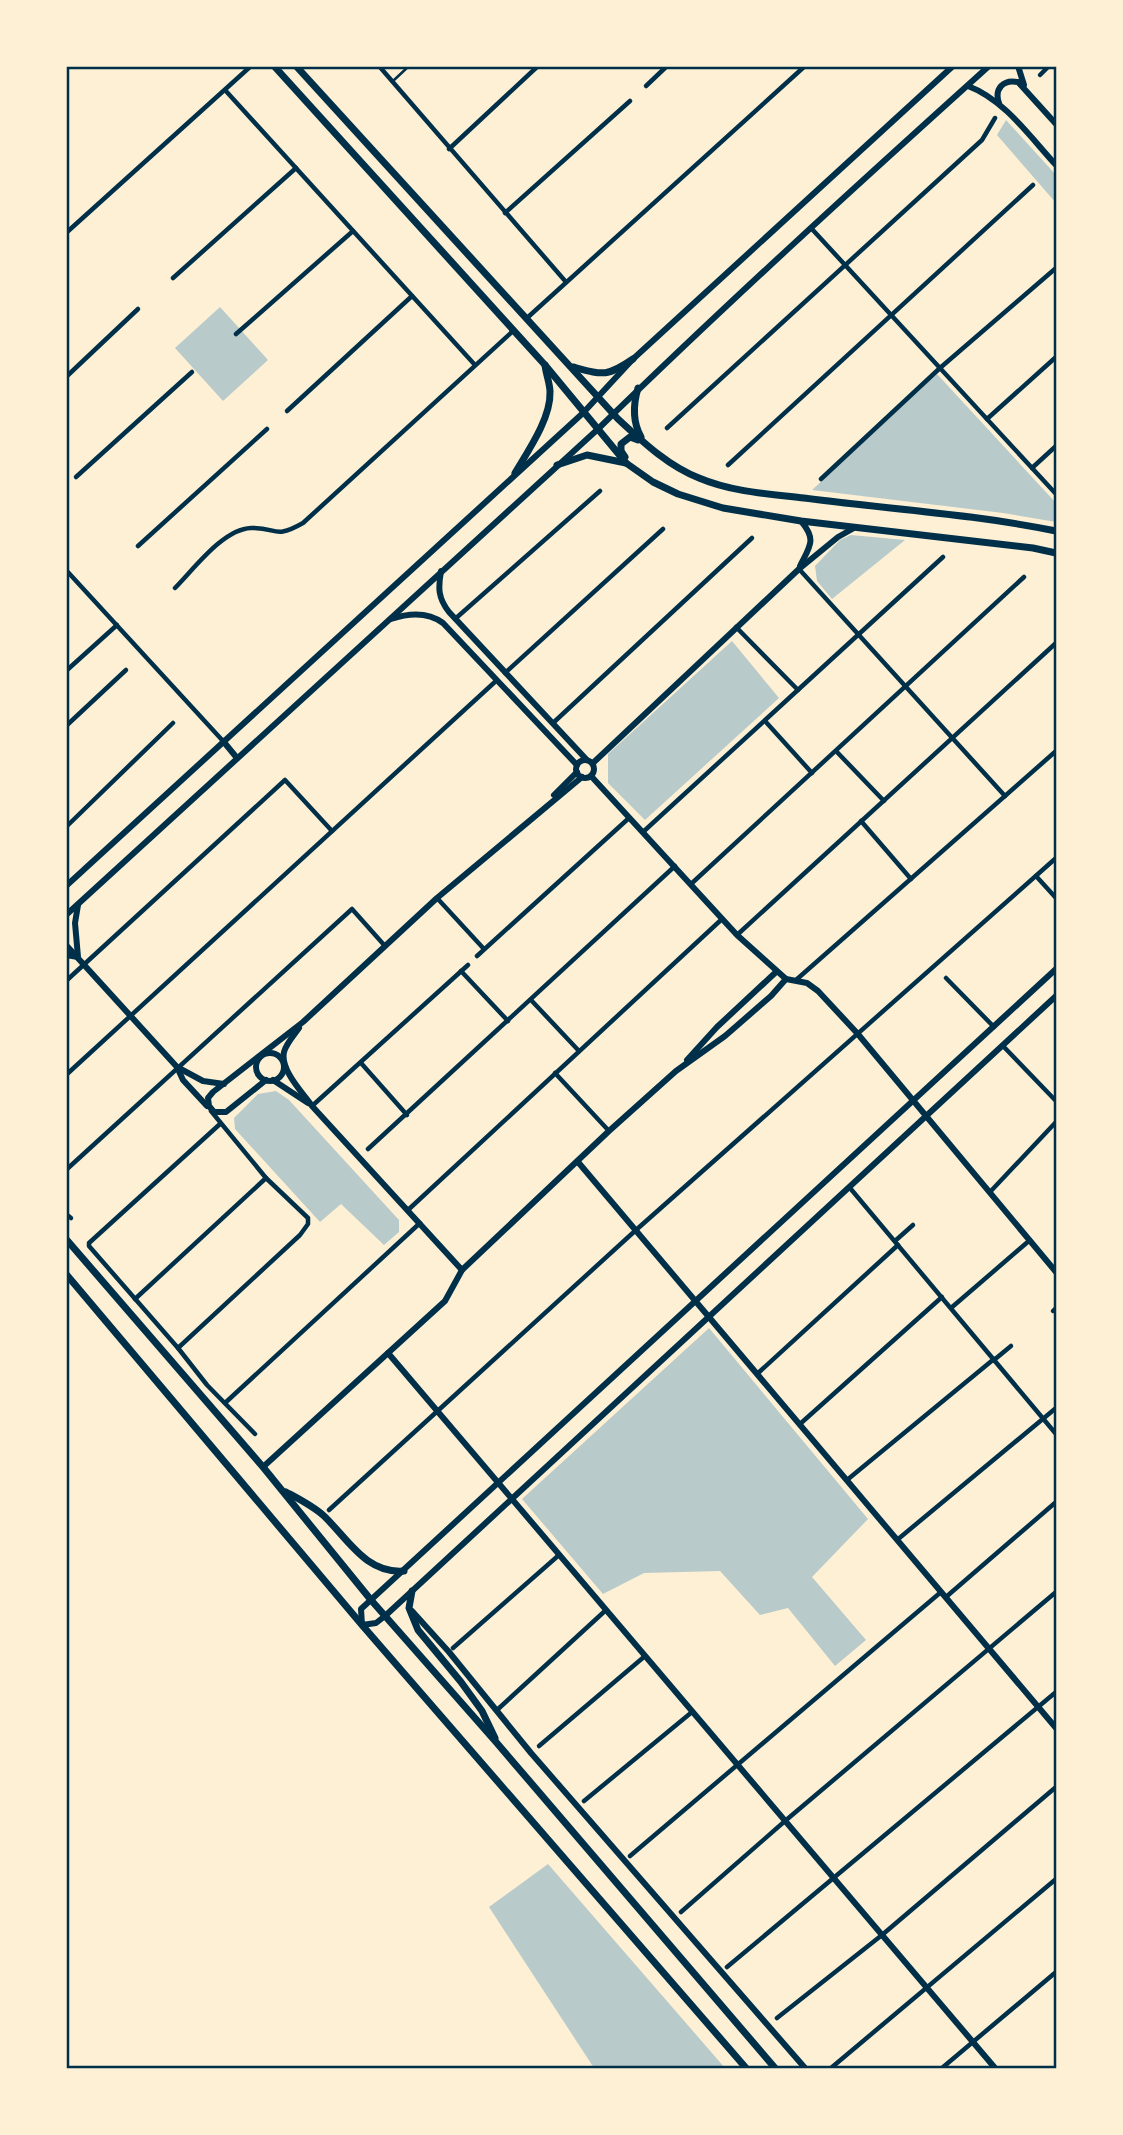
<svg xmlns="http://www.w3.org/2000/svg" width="1123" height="2135" font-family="'Varela Round',sans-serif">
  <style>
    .green { fill: #b9caca }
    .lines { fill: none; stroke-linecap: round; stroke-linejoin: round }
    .service { stroke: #003049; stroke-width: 2.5 }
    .minor { stroke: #003049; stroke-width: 4.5 }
    .tertiary { stroke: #003049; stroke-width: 6 }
    .secondary { stroke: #003049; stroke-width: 6 }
    .primary { stroke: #003049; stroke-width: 7 }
    .neatline { fill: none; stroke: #003049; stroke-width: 2.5 }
  </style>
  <rect width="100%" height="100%" fill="#fdf0d5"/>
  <g class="green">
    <polygon points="1006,120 1056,175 1056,203 997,135"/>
    <polygon points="220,307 268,360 223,401 175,348"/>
    <polygon points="937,374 1056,503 1056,522 1003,513 812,490"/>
    <polygon points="851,535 905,540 832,599 817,581 815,566 840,540"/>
    <polygon points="732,641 779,698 645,820 608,783 608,754"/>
    <polygon points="276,1091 289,1100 399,1220 399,1232 384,1245 341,1204 320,1222 235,1129 234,1118 258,1094"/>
    <polygon points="709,1328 868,1519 812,1577 866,1640 835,1666 788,1608 760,1615 720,1571 644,1573 603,1594 522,1499"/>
    <polygon points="548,1864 725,2068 594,2068 489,1907"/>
  </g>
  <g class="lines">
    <polyline class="service" points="393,81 409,66"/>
    <g class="minor">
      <polyline points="379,66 566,282"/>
      <polyline points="1040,75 1049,66"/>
      <polyline points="646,86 667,66"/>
      <polyline points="225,90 475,365"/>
      <polyline points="449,149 538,66"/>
      <polyline points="505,213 630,101"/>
      <polyline points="811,228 1056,494"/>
      <polyline points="66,233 251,66"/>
      <polyline points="173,278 296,168"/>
      <polyline points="527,318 805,66"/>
      <polyline points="236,334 353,231"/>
      <polyline points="66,377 138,309"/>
      <polyline points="287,411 412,296"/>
      <polyline points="987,419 1056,357"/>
      <polyline points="667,428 982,140 995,118"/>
      <polyline points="728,465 1033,185"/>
      <polyline points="1032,468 1056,446"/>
      <polyline points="76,477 192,372"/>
      <polyline points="821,479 940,368 1056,268"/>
      <polyline points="138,546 267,429"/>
      <polyline points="799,569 1005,796"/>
      <polyline points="66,570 223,741"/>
      <path d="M175,588C194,569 223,529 251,528C278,527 273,540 303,523L513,331"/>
      <polyline points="455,619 600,491"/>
      <polyline points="736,627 798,690"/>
      <polyline points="66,671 117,625"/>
      <polyline points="505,673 663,529"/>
      <polyline points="765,721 812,773"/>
      <polyline points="553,723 752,538"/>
      <polyline points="66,726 126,670"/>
      <polyline points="836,751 884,801"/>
      <polyline points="861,821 911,879"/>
      <polyline points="66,827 173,723"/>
      <polyline points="643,832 943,557"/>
      <polyline points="1036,876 1056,898"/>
      <polyline points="691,884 1024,577"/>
      <polyline points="437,898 484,949"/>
      <polyline points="737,935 1056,643"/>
      <polyline points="477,956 629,818"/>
      <polyline points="461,971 508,1021"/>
      <polyline points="946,978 994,1027"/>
      <polyline points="796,980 1056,751"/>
      <polyline points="66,981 285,780 332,831"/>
      <polyline points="531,1000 579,1051"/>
      <polyline points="1003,1046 1056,1101"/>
      <polyline points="361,1063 407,1115"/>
      <polyline points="555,1073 609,1131"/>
      <polyline points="66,1075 497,680"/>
      <polyline points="312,1106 468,965"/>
      <polyline points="220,1124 89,1243 89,1246 178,1348 207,1385 255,1434"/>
      <polyline points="368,1149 675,866"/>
      <polyline points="66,1170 352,909 385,946"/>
      <polyline points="850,1188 1056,1434"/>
      <polyline points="990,1192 1056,1122"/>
      <polyline points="408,1210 722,919"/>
      <polyline points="66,1214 71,1218"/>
      <polyline points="895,1241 913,1225"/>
      <polyline points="135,1299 266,1178"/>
      <polyline points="951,1308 1030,1240"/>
      <polyline points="1053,1311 1056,1308"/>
      <polyline points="178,1348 300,1235 308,1224 308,1218 266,1178 211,1111"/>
      <polyline points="994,1360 1011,1346"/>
      <polyline points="757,1374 898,1245"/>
      <polyline points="225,1403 420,1223"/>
      <polyline points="800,1424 942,1297"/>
      <polyline points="847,1480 994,1359"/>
      <polyline points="329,1510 636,1230 1056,858"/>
      <polyline points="897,1540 1056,1408"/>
      <polyline points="946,1597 1056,1502"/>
      <polyline points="453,1648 559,1555"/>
      <polyline points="497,1710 606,1610"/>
      <polyline points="539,1746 645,1656"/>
      <polyline points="584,1801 692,1712"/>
      <polyline points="630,1856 941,1592"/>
      <polyline points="681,1912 785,1821 1056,1592"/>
      <polyline points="727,1967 1056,1692"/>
      <polyline points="777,2018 882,1935 1056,1787"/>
      <polyline points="831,2068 1056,1879"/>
      <polyline points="942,2068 1056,1972"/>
    </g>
    <g class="tertiary">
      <polyline points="1018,66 1024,85"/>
      <path d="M968,86C1005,100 1030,137 1056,165"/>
      <path d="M999,103C994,89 1003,79 1018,82L1056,124"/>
      <path d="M800,566C810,546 817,540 801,521"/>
      <path d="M441,571C438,588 438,598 449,612L586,759"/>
      <path d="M391,619C409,613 428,612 443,623L577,765"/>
      <circle cx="585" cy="769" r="9"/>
      <polyline points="593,763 799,569 838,537 854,528"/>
      <polyline points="591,776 737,935 786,979 807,983 818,991 857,1033 1056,1272"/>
      <polyline points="554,795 577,772"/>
      <polyline points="66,945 177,1067 183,1080 207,1106"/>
      <path d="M299,1028C294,1035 286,1044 284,1052C280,1070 303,1093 312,1106L462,1270"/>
      <circle cx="270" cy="1067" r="14"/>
      <polyline points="687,1060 717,1027 776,972"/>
      <polyline points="177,1067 203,1081 224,1084"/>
      <polyline points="266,1080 226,1112 214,1112 209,1106 208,1098 213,1092 303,1022 437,898 582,777"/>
      <polyline points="273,1080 308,1103"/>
      <polyline points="578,1162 1056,1728"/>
      <polyline points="388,1353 995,2068"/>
      <polyline points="263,1467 445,1301 462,1270 609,1131 676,1071 725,1036 771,996 786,979"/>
      <polyline points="412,1611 449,1652 531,1753 805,2068"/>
    </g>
    <g class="secondary">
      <polyline points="223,741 237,758"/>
      <polyline points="66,886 583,413 633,359 953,66"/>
      <path d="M66,915L598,429C725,305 857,185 989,66"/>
      <polyline points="66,955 78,957 75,923 78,905"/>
      <polyline points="1056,969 361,1609 362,1625 376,1623 385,1616 1056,996"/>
    </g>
    <g class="primary">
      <polyline points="274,66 545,365 626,463"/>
      <path d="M296,66L618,419C643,442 668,466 699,478C732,492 769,494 804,498C888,509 973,514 1056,531"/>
      <path d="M573,367C603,375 607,377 633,359"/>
      <path d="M638,388C633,405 632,421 641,437"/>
      <polyline points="625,457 621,451 621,444 630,437 638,440"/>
      <polyline points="557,465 587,455 626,463 653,482 678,494 723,508 801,521 1033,548 1056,553"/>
      <path d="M515,473C528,451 551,418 550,392C550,384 546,374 545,365"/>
      <polyline points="66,1239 263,1467 371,1600 496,1742 775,2068"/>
      <polyline points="66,1274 362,1625 746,2068"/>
      <path d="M286,1492C299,1499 313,1506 324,1516C348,1539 366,1574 404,1571"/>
      <polyline points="412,1591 409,1608 418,1630 461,1682 482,1711 495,1738"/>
    </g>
  </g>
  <rect width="1123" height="2135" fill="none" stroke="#fdf0d5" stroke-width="136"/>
  <rect x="68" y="68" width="987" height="1999" class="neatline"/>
</svg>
